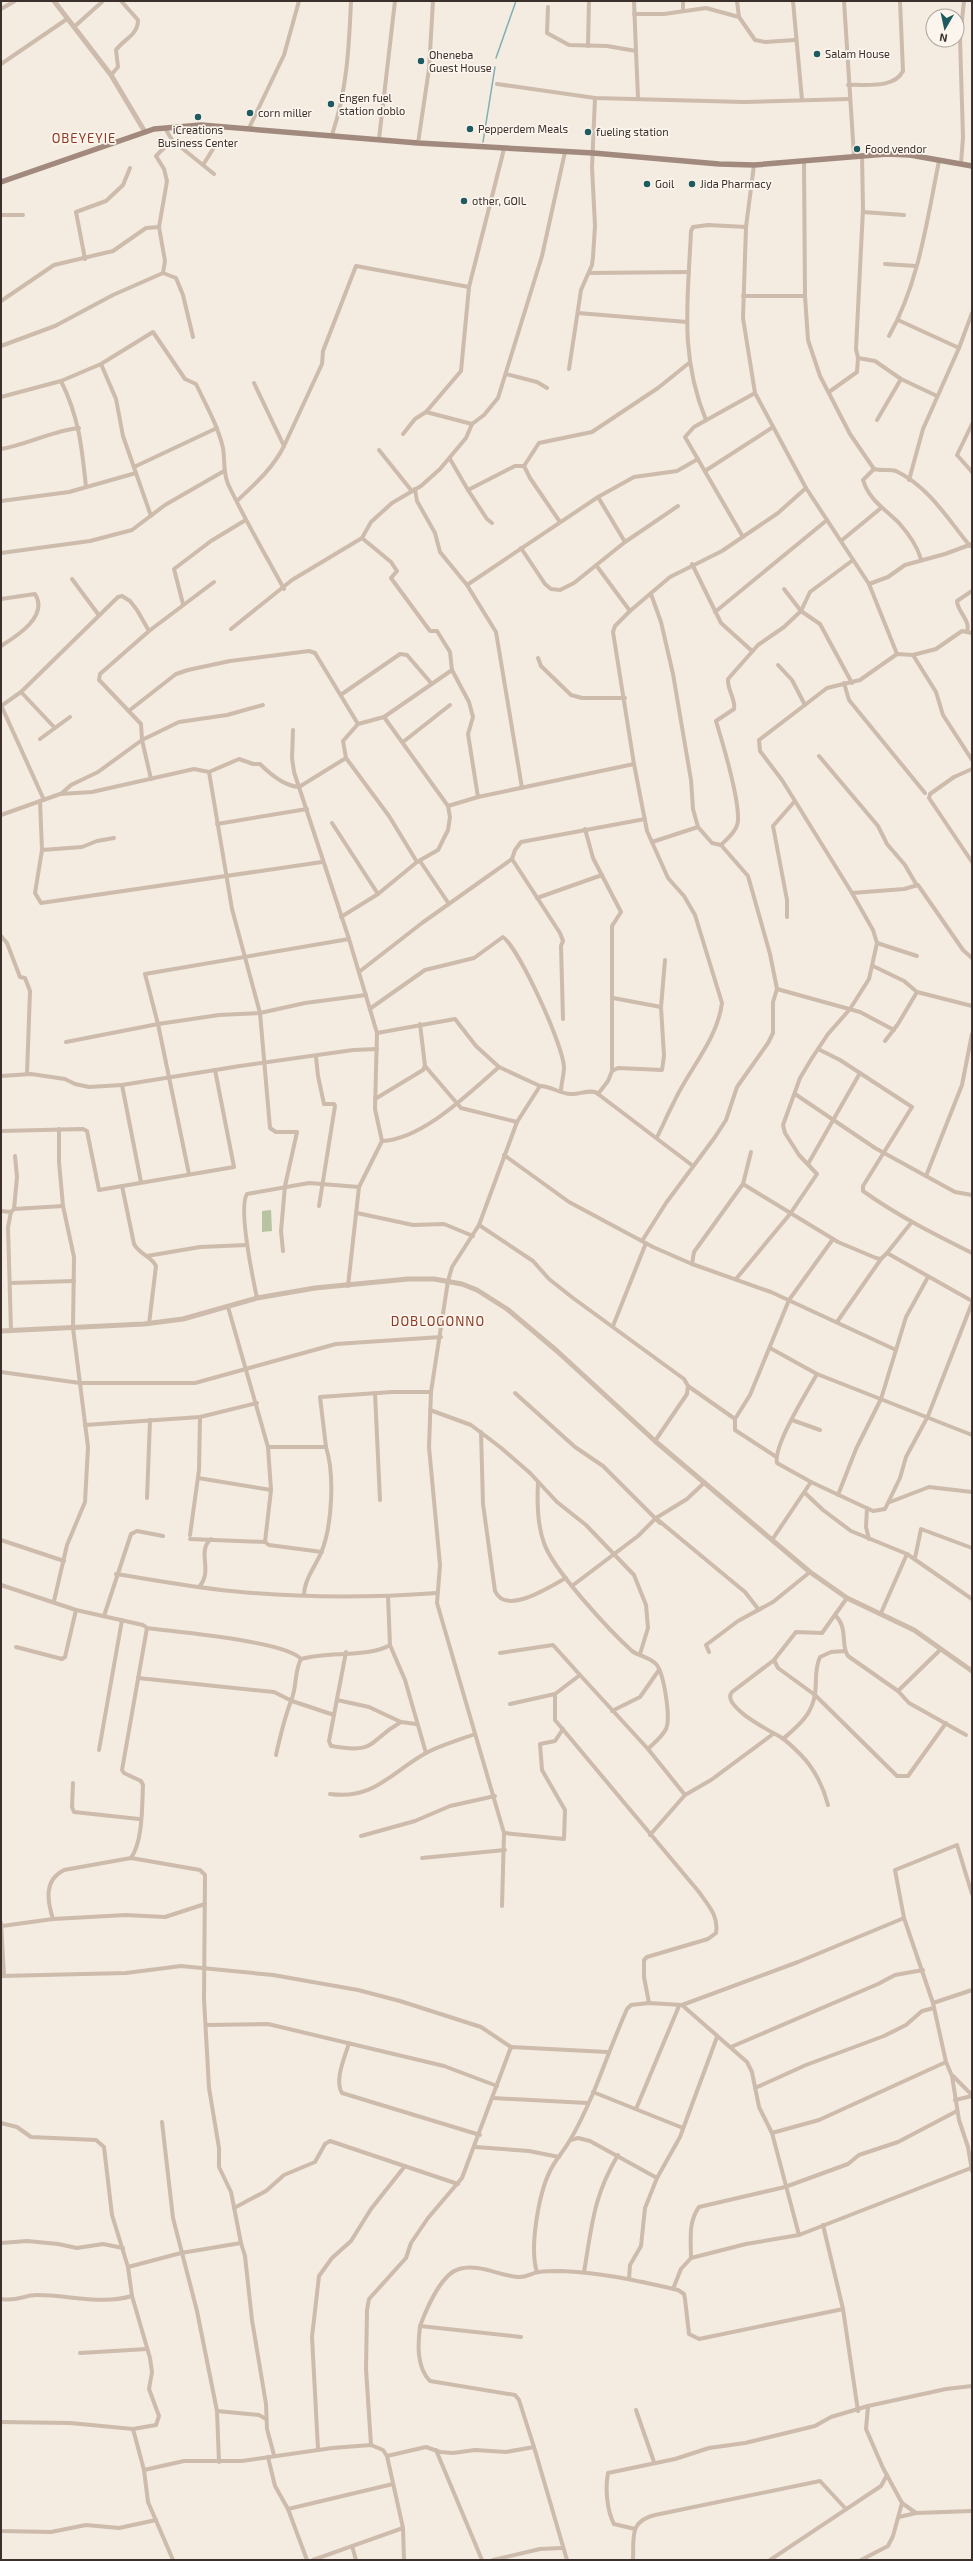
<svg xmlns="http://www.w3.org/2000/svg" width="973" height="2561" font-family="'Exo 2',sans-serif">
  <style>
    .green { fill: #b8c4a0 }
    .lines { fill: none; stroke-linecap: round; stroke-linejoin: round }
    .stream { stroke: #7fb0b2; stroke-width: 1.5 }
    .minor { stroke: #cdbbac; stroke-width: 4 }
    .tertiary { stroke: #cdbbac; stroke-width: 5 }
    .secondary { stroke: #a18a7d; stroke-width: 5.5 }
    .poi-dot { fill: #1f5a5e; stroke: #fbf5ee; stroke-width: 1.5 }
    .labels { text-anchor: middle; stroke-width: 3.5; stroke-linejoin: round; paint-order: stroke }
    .poi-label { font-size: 11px; fill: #3b302b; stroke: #fbf5ee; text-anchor: start }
    .quarter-label { font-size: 13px; letter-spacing: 1px; fill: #8c3b22; stroke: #fbf5ee }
  </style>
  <rect width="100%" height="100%" fill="#f4ebe1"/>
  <polygon class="green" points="271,1210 272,1231 262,1232 262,1211"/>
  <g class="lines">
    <g class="stream">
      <polyline points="496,58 516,1"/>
      <polyline points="483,142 495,67"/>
    </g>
    <g class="minor">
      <polyline points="634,1 636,51"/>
      <polyline points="737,1 739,17"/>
      <polyline points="793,1 802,100"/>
      <polyline points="844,1 854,156"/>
      <polyline points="548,7 547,33 569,45 607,46 636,51 638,98"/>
      <polyline points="1,9 15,1"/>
      <polyline points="683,11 683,1"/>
      <polyline points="634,14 664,14 706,8 739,17 755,40 765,42 795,40"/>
      <polyline points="74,27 103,1"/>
      <polyline points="588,46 589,1"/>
      <polyline points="1,64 67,19"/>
      <path d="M111,75L118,67L116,50C124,39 138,35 138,20L121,1"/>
      <polyline points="497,84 595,98 744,102 850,99"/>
      <path d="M848,85C866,84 894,89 903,71L900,1"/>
      <polyline points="165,128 172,140 214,174"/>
      <polyline points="249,128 284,55 299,1"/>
      <path d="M332,135C347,90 349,48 351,1"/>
      <polyline points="379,139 395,1"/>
      <polyline points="172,140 156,156 164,169 167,181 159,227 165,261 163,273 176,278 183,295 193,337"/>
      <polyline points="418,143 429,69 433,1"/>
      <polyline points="804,162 805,296 808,340 820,376 850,434 874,469"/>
      <polyline points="961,164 963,137 960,39 964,1"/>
      <polyline points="203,165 213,149"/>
      <polyline points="754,165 746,227 743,318 755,393 806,488 869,584 897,654"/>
      <polyline points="863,212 904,215"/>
      <polyline points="1,215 23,215"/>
      <polyline points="85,259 76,212 106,201 123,185 130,168"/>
      <polyline points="885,264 916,266"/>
      <polyline points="589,273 689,272"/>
      <polyline points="743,296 805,296"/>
      <polyline points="1,301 54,265 113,251 146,228 159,227"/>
      <polyline points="578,313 687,322"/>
      <polyline points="898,320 959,348 923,429 909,480"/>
      <path d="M889,336C919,283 927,220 939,161"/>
      <polyline points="1,346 55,326 113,295 163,273"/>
      <polyline points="959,348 972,313"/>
      <polyline points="858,358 875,361 901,379 937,396"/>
      <polyline points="101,364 116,399 123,436 151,516"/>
      <polyline points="569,369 581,290 592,265 593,257 595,226 592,167 595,98"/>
      <polyline points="506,374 537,382 547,388"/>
      <path d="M61,381C79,417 82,448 86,487"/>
      <polyline points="254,383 284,446"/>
      <polyline points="829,392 857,372 858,358 856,349 863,209 862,155"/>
      <path d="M1,397L61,381L101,364L153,332L185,379L196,384C206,405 218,426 223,448C225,461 223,472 228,484C245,520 265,554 284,589"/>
      <polyline points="426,412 472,424"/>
      <path d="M706,420C679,355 688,299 691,231L693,227L708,225L746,227"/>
      <polyline points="877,420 901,379"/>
      <polyline points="972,424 957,455 972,472"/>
      <polyline points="403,434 415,419 426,412 461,371 469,287 504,149"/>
      <path d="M1,449C28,444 52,431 79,428"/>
      <polyline points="379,450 411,490"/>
      <polyline points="450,459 468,490 515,466 524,466"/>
      <polyline points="524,466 539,443 592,432 658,388 689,363"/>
      <polyline points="524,466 530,478 560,522"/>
      <polyline points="134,467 217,428"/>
      <polyline points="705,471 773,427"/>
      <polyline points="415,489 417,501 435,533 440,552 467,585 496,632 522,788"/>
      <polyline points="468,490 487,519 492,523"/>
      <polyline points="598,497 625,542"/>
      <path d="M238,500C256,483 273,468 284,446L322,364L323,351L356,266L469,287"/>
      <polyline points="1,501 69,492 136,473"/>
      <polyline points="743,537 685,437 694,427 755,393"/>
      <polyline points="362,538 391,562 397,571 391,578 430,631 437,631 450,652 452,670 469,702 473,717 468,734 478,797"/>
      <polyline points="841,541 881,508"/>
      <polyline points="521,548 545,584 551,589 560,590 574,583 625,542 678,506"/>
      <polyline points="1,553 90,541 132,530 165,505 224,471"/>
      <path d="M921,559C917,546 908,533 899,523C885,509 869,500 863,480L874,469C881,471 890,469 896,471C929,487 947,518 970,546"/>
      <polyline points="692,564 721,623 752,651"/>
      <polyline points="596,565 630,611"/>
      <polyline points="72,579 98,614"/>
      <polyline points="869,584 888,577 905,565 945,554 972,544"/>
      <polyline points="467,585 598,497 634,477 677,471 698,459"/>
      <polyline points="784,589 801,611 820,624 852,683"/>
      <path d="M1,599L35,594C49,616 17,636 1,646"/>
      <polyline points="183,604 174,569 211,541 244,521"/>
      <polyline points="715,612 827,520"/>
      <polyline points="231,629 292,580 362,538 371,522 392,503 421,486 440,469 466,438 472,424 484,415 498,398 542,256 565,152"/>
      <path d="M967,631C971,621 957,611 957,601L972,591"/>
      <polyline points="913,655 936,692 943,715 972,760"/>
      <polyline points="538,658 541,666 571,695 582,698 625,698"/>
      <polyline points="778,665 792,680 805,705"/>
      <polyline points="844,683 849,700 925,793"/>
      <polyline points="21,692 54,727"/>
      <polyline points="342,694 400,654 407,655 431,683"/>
      <polyline points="1,705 44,800"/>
      <polyline points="1,706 21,692 118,597 122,596 130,601 137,610 149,631"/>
      <polyline points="130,710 176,674 188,670 230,661 309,651 315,653 358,724"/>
      <polyline points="293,730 292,758 294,772 349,939 377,1033 375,1109 382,1141 359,1187 348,1286"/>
      <polyline points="40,739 70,717"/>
      <polyline points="403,742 450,705"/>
      <polyline points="819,756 878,826 887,844 905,865 916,884"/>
      <polyline points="972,769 954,777 930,794 929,798 972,862"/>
      <polyline points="209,772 232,909 260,1013 270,1128 276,1132 297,1132 285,1186 281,1231 283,1251"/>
      <polyline points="151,779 142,740 141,724 103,684 99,680 100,674 149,631 214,582"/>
      <polyline points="61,794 71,785 98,772 142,740 179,722 227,715 263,705"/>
      <polyline points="40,801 42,850 35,893 41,903 322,862"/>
      <polyline points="448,806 478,797 634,764"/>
      <path d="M1,815L60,794L92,792L194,769L209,772L239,759L253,764H260C271,775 284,786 299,787L346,758"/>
      <polyline points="332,823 378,894"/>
      <polyline points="217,824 307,809"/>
      <polyline points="585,829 593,858 621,912 612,926 612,1071"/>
      <polyline points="652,842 698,827"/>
      <path d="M721,845C727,839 738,830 738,820C739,798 723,744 716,721L734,709C736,699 727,690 728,679L758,645L784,627L801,611L810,592L853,560"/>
      <polyline points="42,850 82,847 97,841 114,838"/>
      <polyline points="512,859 560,933 563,941 561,946 563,1019"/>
      <polyline points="420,861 449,904"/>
      <polyline points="417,862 389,816 346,758 343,741 358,724 384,717 452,670"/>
      <polyline points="852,893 904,889 918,885 963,950 972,958"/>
      <polyline points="537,898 602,875"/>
      <polyline points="341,917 378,894 417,862 438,850 448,830 450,817 448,806 384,717"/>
      <polyline points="787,917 787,900 773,826 795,801"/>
      <polyline points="1,936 7,943 20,977 25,978 30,991 27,1074"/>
      <polyline points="877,943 917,956"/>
      <polyline points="873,966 904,981 917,992 898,1024 885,1041"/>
      <polyline points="359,972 422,923 512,859 515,850 521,842 645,819"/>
      <polyline points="777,989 860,1012 894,1030"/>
      <polyline points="917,992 972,1006"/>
      <polyline points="613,998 661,1007"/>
      <path d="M371,1008L425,970L474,958L503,937C520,950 563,1045 564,1067C564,1075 561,1084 561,1092"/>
      <polyline points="377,1033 455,1019 476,1046 499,1067 540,1086"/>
      <polyline points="66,1042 158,1024 219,1015 260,1013 305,1003 366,995"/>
      <path d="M818,1049L840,1060L912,1107L863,1186V1191C898,1216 934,1234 972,1253"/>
      <polyline points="316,1057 318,1076 324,1104 334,1104 335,1106 319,1206"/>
      <polyline points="425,1066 461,1108 517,1122"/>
      <polyline points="1,1076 31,1074 65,1079 75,1084 89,1087 122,1085 240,1066 353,1050 377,1049"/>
      <polyline points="122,1085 141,1182"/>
      <polyline points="598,1094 693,1166"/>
      <polyline points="795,1094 875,1148 955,1192 972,1195"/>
      <polyline points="375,1099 423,1070 425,1066 420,1024"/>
      <polyline points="1,1131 83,1129 87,1131 99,1190 234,1167 215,1070"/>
      <path d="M657,1137C663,1126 667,1115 673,1104C688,1070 717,1041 722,1003L695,915L684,896L668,878L647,831L634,764L613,632L615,626L630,611L670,577L722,551L778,513L806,488"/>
      <path d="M382,1141C423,1139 469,1093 499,1067"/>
      <polyline points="504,1155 569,1202 653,1247 692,1264 771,1292 896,1350"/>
      <polyline points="808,1164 860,1073"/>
      <polyline points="189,1174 158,1024 145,974 349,939"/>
      <polyline points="926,1176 962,1085 972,1034"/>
      <polyline points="743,1184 838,1242 876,1258 881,1259 887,1253 972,1301"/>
      <path d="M122,1186L134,1244C140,1255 151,1256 156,1266L149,1324"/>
      <polyline points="14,1209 17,1177 15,1156"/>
      <polyline points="1,1211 11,1212"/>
      <polyline points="357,1213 413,1225 444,1224 473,1236"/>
      <polyline points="479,1225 533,1261 549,1279 573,1298 684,1379 688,1386 687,1394 655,1441"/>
      <polyline points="642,1241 666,1203 715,1137 726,1120 737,1087 768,1043 773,1033 773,1002 777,989 770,954 748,876 721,845 712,843 698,827 693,809 691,780 673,674 661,622 651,594"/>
      <polyline points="887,1253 911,1223"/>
      <polyline points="147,1256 200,1247 247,1245"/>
      <polyline points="692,1264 694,1252 743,1184 751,1152"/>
      <polyline points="736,1279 790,1214 817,1174 799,1155 785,1133 783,1125 800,1078 812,1058 828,1034 850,1009 869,979 877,943 873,930 852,893 782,780 760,751 759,740 827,688 860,680 897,654 913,655 936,649 962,631 972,633"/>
      <polyline points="10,1283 74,1281"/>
      <path d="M257,1298C253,1279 238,1208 247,1194L309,1183L359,1187"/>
      <polyline points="228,1307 268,1447 271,1490 265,1542 269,1545 322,1552"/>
      <polyline points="837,1322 881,1259"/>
      <polyline points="613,1326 646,1243"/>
      <polyline points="11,1331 8,1227 11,1212 14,1209 63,1206"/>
      <polyline points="770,1348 817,1374 972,1435"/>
      <polyline points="1,1372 80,1383 195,1383 336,1344 441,1337"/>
      <path d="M817,1374C807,1392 773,1446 777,1463L811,1482L873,1511L885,1509L900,1478L906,1457L928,1416L972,1303"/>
      <polyline points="688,1386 735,1419"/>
      <polyline points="375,1393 380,1500"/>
      <polyline points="515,1393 575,1447 603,1466 660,1523"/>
      <polyline points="430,1410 471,1425 500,1447 530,1473 557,1502 586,1525 634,1575 646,1605 648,1628 640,1654"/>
      <polyline points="792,1420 820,1430"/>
      <polyline points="85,1425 200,1417 257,1403"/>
      <path d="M481,1432L483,1504L495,1591C506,1616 549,1587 566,1578"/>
      <path d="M268,1447H326C335,1475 332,1527 321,1553C315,1567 304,1580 304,1595"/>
      <polyline points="326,1447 320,1397 392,1392 431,1392"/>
      <polyline points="775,1456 735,1430 735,1419 750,1395 789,1300 833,1239"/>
      <polyline points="198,1478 271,1490"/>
      <path d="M538,1483C537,1502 537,1524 544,1543C553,1570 610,1631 632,1651C639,1656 649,1657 656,1664C664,1673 671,1718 666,1729C662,1737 654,1743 648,1749"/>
      <polyline points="805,1493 823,1510 851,1531 907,1554 972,1599"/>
      <polyline points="838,1495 856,1449 881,1399 906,1317 928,1277"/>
      <polyline points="147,1498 150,1420"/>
      <polyline points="890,1502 929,1487 972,1492"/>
      <polyline points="867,1508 866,1527 869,1539"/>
      <polyline points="658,1520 745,1592 759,1610"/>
      <polyline points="190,1535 199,1470 200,1417"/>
      <polyline points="190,1539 265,1542"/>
      <polyline points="1,1540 64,1561"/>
      <polyline points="772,1540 811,1482"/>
      <polyline points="915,1558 921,1529 972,1548"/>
      <path d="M116,1574C154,1580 192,1587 231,1591C299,1598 369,1598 437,1593"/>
      <path d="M1,1585L76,1610L143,1625L147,1628C176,1632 285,1641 301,1659"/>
      <polyline points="572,1586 638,1536 656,1518 687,1499 704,1483"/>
      <path d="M199,1587C214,1570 196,1552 211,1539"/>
      <polyline points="54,1601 67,1545 85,1502 88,1447 73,1328 74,1257 63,1206 59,1162 59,1129"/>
      <polyline points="881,1613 907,1554"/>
      <path d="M835,1615C849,1629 840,1645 848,1656L898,1691L909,1703L966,1735"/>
      <polyline points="104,1616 131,1534 137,1531 163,1536"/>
      <polyline points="390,1645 405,1680 426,1753"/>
      <polyline points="16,1647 62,1659 65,1657 76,1610"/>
      <path d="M346,1652L329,1741L331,1746C378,1754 366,1742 401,1722"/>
      <polyline points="709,1652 706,1645 738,1621 773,1602 810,1572"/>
      <polyline points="500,1653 553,1645 580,1675"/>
      <polyline points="774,1660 778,1668 815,1695 897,1776 908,1776 946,1723"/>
      <polyline points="138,1678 274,1692 292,1701 334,1715"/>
      <polyline points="898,1691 941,1649"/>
      <polyline points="337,1700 369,1707 401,1722 416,1724"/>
      <polyline points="510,1704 555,1694"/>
      <polyline points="612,1711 640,1697 659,1670"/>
      <path d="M783,1739C798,1726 812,1715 815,1694C817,1681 814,1670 820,1657L831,1652L845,1651"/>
      <polyline points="99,1750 122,1620"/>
      <path d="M276,1755C280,1737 284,1719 291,1701C297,1688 294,1672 301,1659C327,1651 369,1658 390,1645L388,1596"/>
      <polyline points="73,1783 72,1807 74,1812 139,1819"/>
      <path d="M330,1794C374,1800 390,1773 426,1753C441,1745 459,1740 475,1734"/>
      <path d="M828,1805C823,1786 814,1768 800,1754C795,1749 788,1742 782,1738C772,1732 720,1706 732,1692L774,1660L796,1632L822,1633L847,1598"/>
      <polyline points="504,1833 564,1839 565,1810 542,1770 540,1744 555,1741 563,1729"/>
      <polyline points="650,1835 685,1795 711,1780 773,1734"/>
      <polyline points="361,1836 415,1821 450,1806 495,1796"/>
      <path d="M131,1858C143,1841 142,1806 143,1785L141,1781L124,1773L122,1770L147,1628"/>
      <polyline points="422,1858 505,1850"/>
      <polyline points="972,1894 957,1845 895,1870 904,1918 933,2003 946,2062 952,2076 959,2120 968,2147 972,2171"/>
      <path d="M502,1906L504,1833L437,1603L440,1565L429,1447L431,1392L448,1281L452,1267L479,1225L517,1122L540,1086C551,1086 560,1094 571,1094C578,1095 593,1088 598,1094L608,1081L612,1071L618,1068L662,1070L664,1056L661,1007L665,960"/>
      <path d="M53,1919C47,1900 44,1880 64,1870L131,1858L200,1870L205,1875L204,1999L209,2088L219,2148V2167L231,2192L241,2243L181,2253L128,2267"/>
      <polyline points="1,1923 4,1975"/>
      <polyline points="2,1926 53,1919 126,1915 165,1917 205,1904"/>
      <polyline points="1,1976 126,1973 181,1966 273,1975 358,1990 400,2001 481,2027 511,2047"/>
      <path d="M649,2003L644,1977V1960L647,1957L708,1939L716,1933C719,1916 708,1905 699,1892L555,1720V1694L580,1675L648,1749L685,1795"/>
      <polyline points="933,2003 972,1990"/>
      <polyline points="682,2005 747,2062 752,2072 759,2107 772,2133 799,2235"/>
      <polyline points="207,2025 268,2024 444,2066 497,2086"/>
      <path d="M349,2043C345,2057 334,2080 342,2093L480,2135"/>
      <polyline points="731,2047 878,1984 895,1975 923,1970"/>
      <polyline points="953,2076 972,2095"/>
      <polyline points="755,2088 806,2065 884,2036 906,2025 922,2011 934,2008"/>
      <polyline points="593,2092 683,2128"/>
      <polyline points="493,2098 587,2103"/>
      <polyline points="955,2100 972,2096"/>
      <polyline points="636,2109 679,2006"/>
      <polyline points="162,2122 173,2218 197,2311 217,2411 219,2462"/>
      <polyline points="1,2123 17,2127 31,2137 96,2140 104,2147 112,2215 128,2267 132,2296 150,2358 152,2372 149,2389 159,2416 156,2425 133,2429 70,2423 1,2422"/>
      <polyline points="772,2133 819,2120 946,2062"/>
      <polyline points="571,2140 578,2138 590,2141 657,2178"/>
      <polyline points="475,2147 529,2151 559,2157"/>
      <polyline points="234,2208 266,2191 284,2175 315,2162 325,2144 330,2141 458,2184"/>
      <polyline points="823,2225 843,2309 858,2411"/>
      <polyline points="1,2243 27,2241 58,2244 77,2248 103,2244 123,2248"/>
      <polyline points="241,2243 245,2256 252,2320 266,2404 267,2429 274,2455"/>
      <polyline points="691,2258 746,2244 799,2235 971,2168"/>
      <path d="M537,2272C529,2248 539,2193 550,2171C555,2160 564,2151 570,2140C578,2127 588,2105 594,2091C605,2064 615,2036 627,2009L631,2005L649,2003L682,2005L798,1962L904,1918"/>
      <path d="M584,2272C592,2226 593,2197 618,2155"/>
      <polyline points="629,2279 630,2265 641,2246 645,2208 657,2178 680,2137 717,2037"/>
      <path d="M673,2289L681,2269L691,2258C691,2240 688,2222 699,2207L785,2187L848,2164L859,2155L898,2142L957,2111"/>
      <path d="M1,2299C18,2302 23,2295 37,2295C69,2295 101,2305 132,2296"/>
      <path d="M420,2326C426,2310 441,2274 459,2269C477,2263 501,2276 518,2277C526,2278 531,2273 539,2272C546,2271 553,2271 560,2271C600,2272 639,2281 678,2290L684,2294L685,2299L689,2334L699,2339L843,2309"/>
      <polyline points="80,2353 147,2349"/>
      <polyline points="636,2410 654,2462"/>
      <polyline points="217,2411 259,2415 266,2419"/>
      <polyline points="133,2429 144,2470 148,2502 173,2560"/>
      <polyline points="371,2445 366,2369 367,2310 369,2299 406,2258 411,2243 428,2218 462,2178 511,2047 607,2052"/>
      <polyline points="534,2447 567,2560"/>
      <polyline points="318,2449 312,2337 319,2276 332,2258 351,2241 371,2209 405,2166"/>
      <polyline points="436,2450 482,2560"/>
      <polyline points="387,2456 403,2528 404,2560"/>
      <polyline points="268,2457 275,2486 288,2509 307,2560"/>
      <path d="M144,2470L184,2461H242L332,2448L371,2445L383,2450L387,2456L426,2447L440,2452L453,2453L475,2450L506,2452L534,2447L519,2400L515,2395L430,2381C416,2367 418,2343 420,2326L521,2337"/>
      <polyline points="902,2503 916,2513"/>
      <polyline points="288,2509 393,2484"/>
      <polyline points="899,2517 916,2513 972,2511"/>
      <path d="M635,2529L614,2524C607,2511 605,2488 608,2473L675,2459L709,2448L745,2443L815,2426L831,2417L868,2406L946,2389L972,2386"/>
      <polyline points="1,2531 51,2532 86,2525 119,2528 156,2520"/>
      <polyline points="352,2546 356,2560"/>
      <polyline points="313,2560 403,2528"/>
      <polyline points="493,2560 540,2549 562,2548"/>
      <path d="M633,2560C634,2537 629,2521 655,2515L820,2481L846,2509"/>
      <polyline points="770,2560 881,2486 887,2475"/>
      <polyline points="861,2560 888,2546 893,2536 902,2503 883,2468 866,2429 868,2406"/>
    </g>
    <g class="tertiary">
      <polyline points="54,1 111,75 145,132"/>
      <polyline points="1,1331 144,1324 183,1319 257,1298 315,1288 408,1279 434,1279 462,1284 477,1290 507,1309 557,1351 655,1441 810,1572 847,1598 914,1630 972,1671"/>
    </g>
    <polyline class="secondary" points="1,182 154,129 201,125 418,143 593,153 719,164 754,165 887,154 910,155 972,166"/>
  </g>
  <g class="poi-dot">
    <circle cx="817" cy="54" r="4"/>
    <circle cx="421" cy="61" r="4"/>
    <circle cx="331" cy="104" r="4"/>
    <circle cx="250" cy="113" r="4"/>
    <circle cx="198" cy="117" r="4"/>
    <circle cx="470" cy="129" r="4"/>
    <circle cx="588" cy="132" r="4"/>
    <circle cx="857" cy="149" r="4"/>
    <circle cx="647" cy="184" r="4"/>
    <circle cx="692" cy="184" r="4"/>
    <circle cx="464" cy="201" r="4"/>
  </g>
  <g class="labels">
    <g class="poi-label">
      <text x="825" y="58">Salam House</text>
      <text x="429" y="59">Oheneba<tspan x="429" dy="13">Guest House</tspan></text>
      <text x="339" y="102">Engen fuel<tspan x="339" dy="13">station doblo</tspan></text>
      <text x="258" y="117">corn miller</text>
      <text x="478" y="133">Pepperdem Meals</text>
      <text x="198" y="134" text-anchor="middle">iCreations<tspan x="198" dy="13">Business Center</tspan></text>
      <text x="596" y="136">fueling station</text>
      <text x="865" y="153">Food vendor</text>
      <text x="655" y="188">Goil</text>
      <text x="700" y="188">Jida Pharmacy</text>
      <text x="472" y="205">other, GOIL</text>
    </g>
    <g class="quarter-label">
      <text x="84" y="143">OBEYEYIE</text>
      <text x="438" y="1326">DOBLOGONNO</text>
    </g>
  </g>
  <rect width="973" height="2561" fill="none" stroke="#3b302b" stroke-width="4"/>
  <g transform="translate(945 28) rotate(189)"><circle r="19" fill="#fbf5ee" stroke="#aea6a0"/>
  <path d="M0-3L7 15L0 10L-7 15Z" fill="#1f5a5e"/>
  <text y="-6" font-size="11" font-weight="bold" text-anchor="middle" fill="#3b302b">N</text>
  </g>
</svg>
